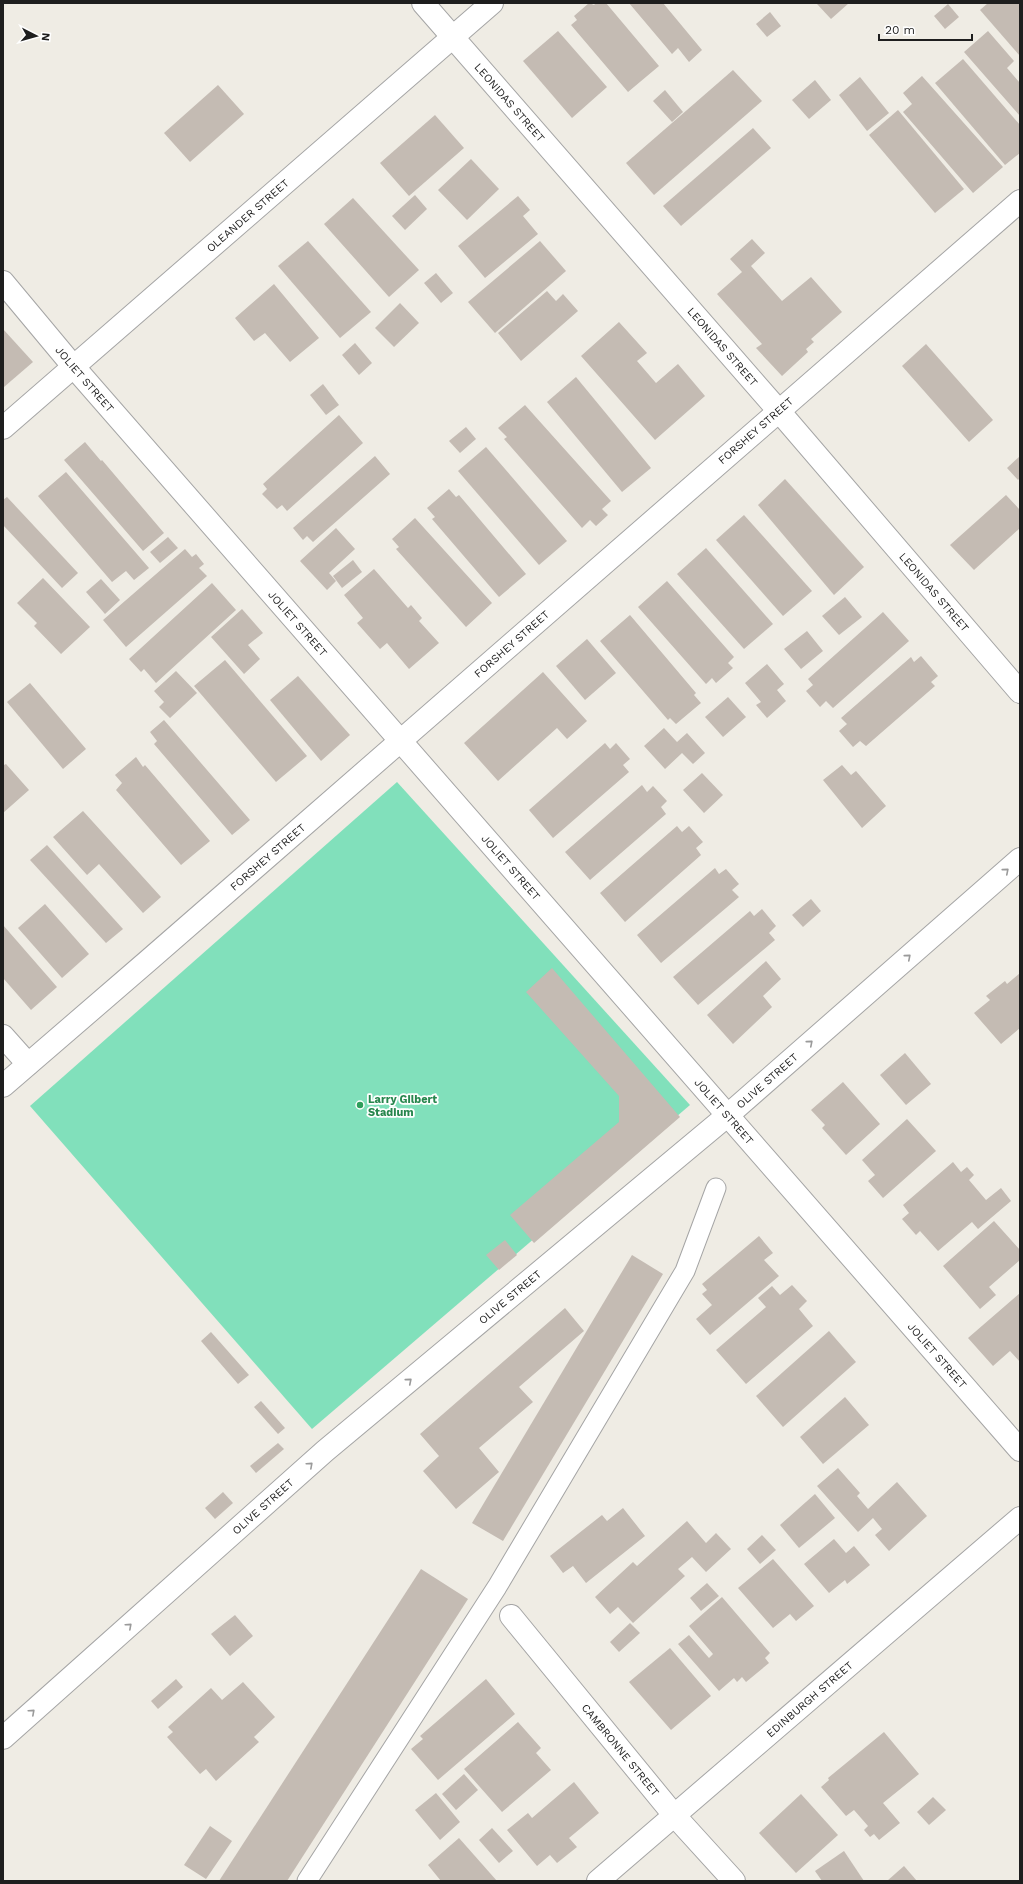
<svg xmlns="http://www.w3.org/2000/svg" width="1023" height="1884" font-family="'Work Sans',sans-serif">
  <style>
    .pitch { fill: #81e0bb }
    .building { fill: #c4bbb3 }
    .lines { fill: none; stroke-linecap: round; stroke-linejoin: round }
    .lane-casing { stroke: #a5a5a5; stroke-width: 21 }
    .street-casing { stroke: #a5a5a5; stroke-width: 24 }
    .lane { stroke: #fff; stroke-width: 19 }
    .street { stroke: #fff; stroke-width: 22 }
    .oneway { stroke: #9a9a9a }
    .leisure-dot { fill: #2e9e5b; stroke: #fff; stroke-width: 1.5 }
    .labels { text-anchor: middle; stroke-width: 3.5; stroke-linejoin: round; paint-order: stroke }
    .street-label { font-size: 11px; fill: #1e1e1e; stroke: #fff }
    .leisure-label { font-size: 11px; font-weight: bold; fill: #27864d; stroke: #fff; text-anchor: start }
  </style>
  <rect width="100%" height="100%" fill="#efece4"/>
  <polygon class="pitch" points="397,782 690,1105 312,1429 30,1106"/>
  <g class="building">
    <polygon points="589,3 594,5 596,3 606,3 659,66 628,92 571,25 577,20 574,16"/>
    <polygon points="629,3 663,3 702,50 689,62 678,48 672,54"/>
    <polygon points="818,3 849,3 831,19 817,4"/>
    <polygon points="988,3 1020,3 1020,56 980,10"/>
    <polygon points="948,4 959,17 945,29 934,16"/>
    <polygon points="770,12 781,26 767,37 756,24"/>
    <polygon points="558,31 607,87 572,118 523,61"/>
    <polygon points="988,31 1014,61 1007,68 1020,83 1020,116 964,52"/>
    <polygon points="963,59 1020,125 1020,153 1005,165 935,83"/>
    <polygon points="733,70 762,101 654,195 626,163"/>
    <polygon points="922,76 1003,167 973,193 903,112 912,104 903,93"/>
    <polygon points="860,77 889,113 867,131 839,95"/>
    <polygon points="815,80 831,100 809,119 792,100"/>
    <polygon points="218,85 244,114 190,162 164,133"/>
    <polygon points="665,90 683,112 672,122 653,101"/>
    <polygon points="898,110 964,189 935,213 869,135"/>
    <polygon points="435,115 464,148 409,196 380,163"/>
    <polygon points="753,128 771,148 681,226 663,206"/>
    <polygon points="471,159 499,189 467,220 438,190"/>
    <polygon points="415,195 427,209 405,230 392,216"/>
    <polygon points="518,196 530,210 523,216 538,234 485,278 458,246"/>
    <polygon points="353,198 419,270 389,297 324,224"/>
    <polygon points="752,239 765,253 751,266 782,301 811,277 842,312 811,339 814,342 806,349 808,352 782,376 756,348 762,344 717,294 742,272 730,259"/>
    <polygon points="308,241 371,312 340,338 278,266"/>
    <polygon points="540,241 566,271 495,333 468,302"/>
    <polygon points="436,273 453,293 441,303 424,283"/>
    <polygon points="274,284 319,338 290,362 265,333 254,341 235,318"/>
    <polygon points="547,291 556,301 563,294 578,311 521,361 498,333"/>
    <polygon points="400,303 419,323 394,347 375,328"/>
    <polygon points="619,322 647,353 637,361 656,383 678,364 705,396 655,440 581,356"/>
    <polygon points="3,329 33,362 4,387 3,386"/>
    <polygon points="355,343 372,363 359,375 342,355"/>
    <polygon points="926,344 993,420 969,442 902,366"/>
    <polygon points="576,377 651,468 622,492 547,402"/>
    <polygon points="323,384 339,405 326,415 310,395"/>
    <polygon points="525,405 611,501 602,509 608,515 596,526 590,520 582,528 504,439 507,437 498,428"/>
    <polygon points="339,415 363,443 287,511 282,505 277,509 262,494 267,489 263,484"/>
    <polygon points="466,427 476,439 460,453 449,441"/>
    <polygon points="85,442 101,461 102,460 164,533 143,551 64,460"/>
    <polygon points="486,447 567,541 539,565 458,471"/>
    <polygon points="375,456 390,474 313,542 307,536 303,540 293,528"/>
    <polygon points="1020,456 1020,478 1018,480 1007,468"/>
    <polygon points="66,472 149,568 134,580 126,571 112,582 38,496"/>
    <polygon points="785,479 864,567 834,595 758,505"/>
    <polygon points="449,489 456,497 459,495 526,574 499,597 432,519 435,517 427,508"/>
    <polygon points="1006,495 1020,510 1020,528 974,570 950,545"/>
    <polygon points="7,497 78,573 62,588 3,525 3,500"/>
    <polygon points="744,515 812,591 783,616 716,540"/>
    <polygon points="415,518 492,603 466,627 396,549 399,547 392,539"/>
    <polygon points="336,528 355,549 329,573 336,581 327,590 300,561"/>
    <polygon points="168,537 178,548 160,563 150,552"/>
    <polygon points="706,548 773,624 744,649 677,574"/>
    <polygon points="185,549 192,557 196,554 204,564 199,568 207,576 126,647 103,620"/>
    <polygon points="353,560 362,572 342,588 333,576"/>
    <polygon points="374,569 408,608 411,605 422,618 419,621 439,643 409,669 387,643 380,649 357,623 363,618 344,595"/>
    <polygon points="43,578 90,627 61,654 34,626 37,623 17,603"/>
    <polygon points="101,579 120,600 105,614 86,592"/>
    <polygon points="667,581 734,657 728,663 733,668 716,683 712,678 706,684 638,607"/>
    <polygon points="212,583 236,610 156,683 144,669 141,672 129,659"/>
    <polygon points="845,597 862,617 839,635 822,616"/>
    <polygon points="242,609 263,633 248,645 260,659 244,674 211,637"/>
    <polygon points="883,612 909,641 833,708 826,701 820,707 806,691 813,685 808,679"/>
    <polygon points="630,615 696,693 694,695 701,703 676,724 670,718 668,720 600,641"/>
    <polygon points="807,631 823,651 801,669 784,649"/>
    <polygon points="587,639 616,673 585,700 556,666"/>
    <polygon points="921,656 938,676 931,682 935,686 866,746 860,741 853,747 839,731 847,724 841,718 911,657 914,662"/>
    <polygon points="225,660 307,756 276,782 194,686"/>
    <polygon points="767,664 784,684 777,690 786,701 767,718 756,705 761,702 745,683"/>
    <polygon points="176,671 197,693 170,718 159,707 164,702 154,691"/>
    <polygon points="543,672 587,721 567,739 557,728 498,781 464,743"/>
    <polygon points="298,676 350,735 321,761 270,700"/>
    <polygon points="30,683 86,749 63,769 7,702"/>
    <polygon points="728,697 746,717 723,737 705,717"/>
    <polygon points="164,720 250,820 232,835 154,744 157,741 150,732"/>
    <polygon points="664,728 677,742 687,733 705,753 693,764 682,753 665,769 644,746"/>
    <polygon points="605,743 610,749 616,743 630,759 623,765 629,772 553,838 529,810"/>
    <polygon points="136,757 143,767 145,765 210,841 181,865 116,790 122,783 115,775"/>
    <polygon points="3,764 4,765 6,764 29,790 3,813"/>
    <polygon points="842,765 851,775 856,771 886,806 862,828 823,780"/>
    <polygon points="702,773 723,795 704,813 683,790"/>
    <polygon points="642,785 647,792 653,786 667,801 661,807 666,814 590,880 565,852"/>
    <polygon points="83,811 161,897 143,913 99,864 87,875 53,837"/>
    <polygon points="677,826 682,832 689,826 703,842 696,848 701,855 625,922 600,893"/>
    <polygon points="47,845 123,929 106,943 30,860"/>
    <polygon points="715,868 719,874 726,869 739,884 732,890 739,897 661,963 637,935"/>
    <polygon points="811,899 821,911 803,927 792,915"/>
    <polygon points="45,904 89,954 62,978 18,928"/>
    <polygon points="762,909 776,926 769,933 775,940 698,1005 673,977 750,911 754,916"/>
    <polygon points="3,925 57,987 31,1010 3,978"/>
    <polygon points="766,961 781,979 763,996 772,1007 733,1044 707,1015"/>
    <polygon points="552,968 680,1117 534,1243 510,1215 619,1122 619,1096 526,992"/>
    <polygon points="1020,973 1020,1028 1001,1044 974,1013 990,1000 986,996 1005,981 1007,984"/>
    <polygon points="905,1053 931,1084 906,1105 880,1075"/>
    <polygon points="843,1082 880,1124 846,1155 822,1128 825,1125 811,1110"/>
    <polygon points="907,1119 936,1151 883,1198 868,1181 875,1175 862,1160"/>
    <polygon points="953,1162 961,1172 967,1167 974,1175 969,1180 986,1200 1001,1188 1011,1201 978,1229 972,1222 938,1251 920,1231 916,1235 902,1219 909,1213 903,1205"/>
    <polygon points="994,1221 1020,1250 1020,1260 989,1287 996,1295 980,1309 943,1266"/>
    <polygon points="759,1236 773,1253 764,1260 779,1276 710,1335 696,1319 712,1305 702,1294 707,1290 702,1284"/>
    <polygon points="505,1240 517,1255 499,1270 486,1255"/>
    <polygon points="632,1255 663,1274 503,1541 472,1523"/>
    <polygon points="792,1285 807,1301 799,1309 813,1326 746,1384 716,1350 766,1307 758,1298 772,1286 780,1295"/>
    <polygon points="1020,1293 1020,1362 1010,1351 993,1366 968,1338"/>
    <polygon points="565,1308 584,1331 519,1387 533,1402 479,1448 499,1472 456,1509 423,1471 439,1456 420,1434"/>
    <polygon points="829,1331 856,1362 783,1427 756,1396"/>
    <polygon points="211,1332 249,1375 238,1384 201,1341"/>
    <polygon points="845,1397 869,1425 823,1464 800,1437"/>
    <polygon points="261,1401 285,1428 278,1434 254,1407"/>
    <polygon points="278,1443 284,1449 256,1473 250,1466"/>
    <polygon points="838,1468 860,1493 857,1496 868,1509 897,1482 927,1516 889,1551 875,1535 882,1529 873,1518 858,1532 817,1486"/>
    <polygon points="223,1492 233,1503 215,1519 205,1508"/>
    <polygon points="815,1494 835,1518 799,1548 780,1525"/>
    <polygon points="623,1508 645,1536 586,1583 573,1566 563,1573 550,1556 602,1515 607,1521"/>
    <polygon points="687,1521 706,1543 716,1533 731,1549 706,1572 692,1557 678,1569 685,1576 633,1623 618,1607 610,1614 595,1597 633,1562 637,1566"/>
    <polygon points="762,1535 776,1550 760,1564 747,1549"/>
    <polygon points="834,1539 846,1553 854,1546 870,1565 847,1584 845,1580 829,1593 804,1564"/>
    <polygon points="773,1559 814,1606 796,1621 790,1614 773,1628 738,1588"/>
    <polygon points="421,1569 468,1599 287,1881 219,1881"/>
    <polygon points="707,1583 719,1596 701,1611 690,1598"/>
    <polygon points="722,1597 770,1653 765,1658 769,1663 746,1682 742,1677 737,1682 734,1678 719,1691 678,1644 689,1635 709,1658 713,1654 689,1626"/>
    <polygon points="235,1615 253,1636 230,1656 211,1634"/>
    <polygon points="630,1623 640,1633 619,1652 610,1642"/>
    <polygon points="670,1648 711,1696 671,1730 629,1682"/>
    <polygon points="176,1679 183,1687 158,1709 151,1701"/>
    <polygon points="486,1679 515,1714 438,1780 411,1749 423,1739 420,1736"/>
    <polygon points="243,1682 275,1717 254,1737 259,1742 216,1781 206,1769 200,1774 167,1737 173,1732 168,1727 211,1688 222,1700"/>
    <polygon points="518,1722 541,1748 536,1753 551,1770 502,1812 464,1769"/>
    <polygon points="884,1732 919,1774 883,1803 900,1823 879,1840 874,1834 870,1837 864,1830 868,1826 854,1810 846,1816 821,1787 829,1780 828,1778"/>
    <polygon points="464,1774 478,1790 456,1810 442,1794"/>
    <polygon points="574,1782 599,1813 569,1838 577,1847 557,1863 550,1855 537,1866 507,1830 528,1813 532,1818"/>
    <polygon points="436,1793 460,1822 440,1840 415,1810"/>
    <polygon points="801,1794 838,1835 796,1873 759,1833"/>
    <polygon points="933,1797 946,1810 929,1825 917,1812"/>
    <polygon points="210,1826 232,1841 206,1879 184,1865"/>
    <polygon points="492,1828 513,1851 499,1863 479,1840"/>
    <polygon points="459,1838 497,1881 441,1881 428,1865"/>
    <polygon points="844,1851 864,1881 822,1881 815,1871"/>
    <polygon points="904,1866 917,1881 887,1881"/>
  </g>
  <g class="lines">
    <g class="lane-casing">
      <polyline id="lane" points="307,1881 497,1587 685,1271 716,1188"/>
    </g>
    <g class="street-casing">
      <g id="street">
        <path id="s1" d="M423,3L778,410L1020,692"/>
        <path id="s2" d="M3,282L73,366L1020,1450"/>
        <path id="s3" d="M3,428L492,3"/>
        <polyline points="3,1036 28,1064"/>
        <path id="s4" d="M3,1086C344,793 680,494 1020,201"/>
        <path id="s5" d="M511,1616L674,1815L734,1881"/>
        <path id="s6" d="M3,1738L325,1451L728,1115L1020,859"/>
        <path id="s7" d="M598,1881L1020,1518"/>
      </g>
    </g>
    <use href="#lane" class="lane"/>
    <use href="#street" class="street"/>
  </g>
  <defs><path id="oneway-chevron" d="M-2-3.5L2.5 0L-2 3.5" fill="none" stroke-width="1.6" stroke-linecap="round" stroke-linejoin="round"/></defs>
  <g class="oneway">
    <use href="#oneway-chevron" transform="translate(1006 871) rotate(-41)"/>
    <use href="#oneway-chevron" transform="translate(908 957) rotate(-41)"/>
    <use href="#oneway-chevron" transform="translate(810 1043) rotate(-41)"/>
    <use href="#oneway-chevron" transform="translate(409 1381) rotate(-40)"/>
    <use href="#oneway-chevron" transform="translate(310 1465) rotate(-42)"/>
    <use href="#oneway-chevron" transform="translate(129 1626) rotate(-42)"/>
    <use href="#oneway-chevron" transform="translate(32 1712) rotate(-42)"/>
  </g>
  <circle class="leisure-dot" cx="360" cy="1105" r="4"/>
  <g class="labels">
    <g class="street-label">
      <text dy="4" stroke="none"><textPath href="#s1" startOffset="132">LEONIDAS STREET</textPath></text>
      <text dy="4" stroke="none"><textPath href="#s3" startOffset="324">OLEANDER STREET</textPath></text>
      <text dy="4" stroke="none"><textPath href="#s1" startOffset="456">LEONIDAS STREET</textPath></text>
      <text dy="4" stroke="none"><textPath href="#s2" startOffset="127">JOLIET STREET</textPath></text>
      <text dy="4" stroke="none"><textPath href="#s4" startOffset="998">FORSHEY STREET</textPath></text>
      <text dy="4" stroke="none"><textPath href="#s1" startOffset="780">LEONIDAS STREET</textPath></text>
      <text dy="4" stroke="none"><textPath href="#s2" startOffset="451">JOLIET STREET</textPath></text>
      <text dy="4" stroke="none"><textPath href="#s4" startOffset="674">FORSHEY STREET</textPath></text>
      <text dy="4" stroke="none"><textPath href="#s4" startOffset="350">FORSHEY STREET</textPath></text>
      <text dy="4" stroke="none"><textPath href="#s2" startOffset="775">JOLIET STREET</textPath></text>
      <text dy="4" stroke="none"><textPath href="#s6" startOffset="1008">OLIVE STREET</textPath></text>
      <text dy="4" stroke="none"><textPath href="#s2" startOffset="1099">JOLIET STREET</textPath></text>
      <text dy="4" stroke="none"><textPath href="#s6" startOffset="672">OLIVE STREET</textPath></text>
      <text dy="4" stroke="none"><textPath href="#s2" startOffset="1423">JOLIET STREET</textPath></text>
      <text dy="4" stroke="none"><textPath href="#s6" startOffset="348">OLIVE STREET</textPath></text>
      <text dy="4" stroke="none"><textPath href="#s7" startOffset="279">EDINBURGH STREET</textPath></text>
      <text dy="4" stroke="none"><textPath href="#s5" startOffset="173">CAMBRONNE STREET</textPath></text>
    </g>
    <g class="leisure-label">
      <text x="368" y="1103">Larry Gilbert<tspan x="368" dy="13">Stadium</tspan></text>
    </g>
  </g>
  <rect width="1023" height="1884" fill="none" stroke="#1e1e1e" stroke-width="8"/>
  <g transform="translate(36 36) rotate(96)" stroke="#ffffff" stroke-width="3" paint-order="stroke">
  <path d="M0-3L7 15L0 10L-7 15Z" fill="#1e1e1e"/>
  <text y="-6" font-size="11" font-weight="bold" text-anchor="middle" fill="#1e1e1e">N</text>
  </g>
  <path d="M879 34v6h93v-6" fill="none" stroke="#1e1e1e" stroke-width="2"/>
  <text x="885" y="34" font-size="12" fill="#1e1e1e" stroke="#ffffff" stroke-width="3" paint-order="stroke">20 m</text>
</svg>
